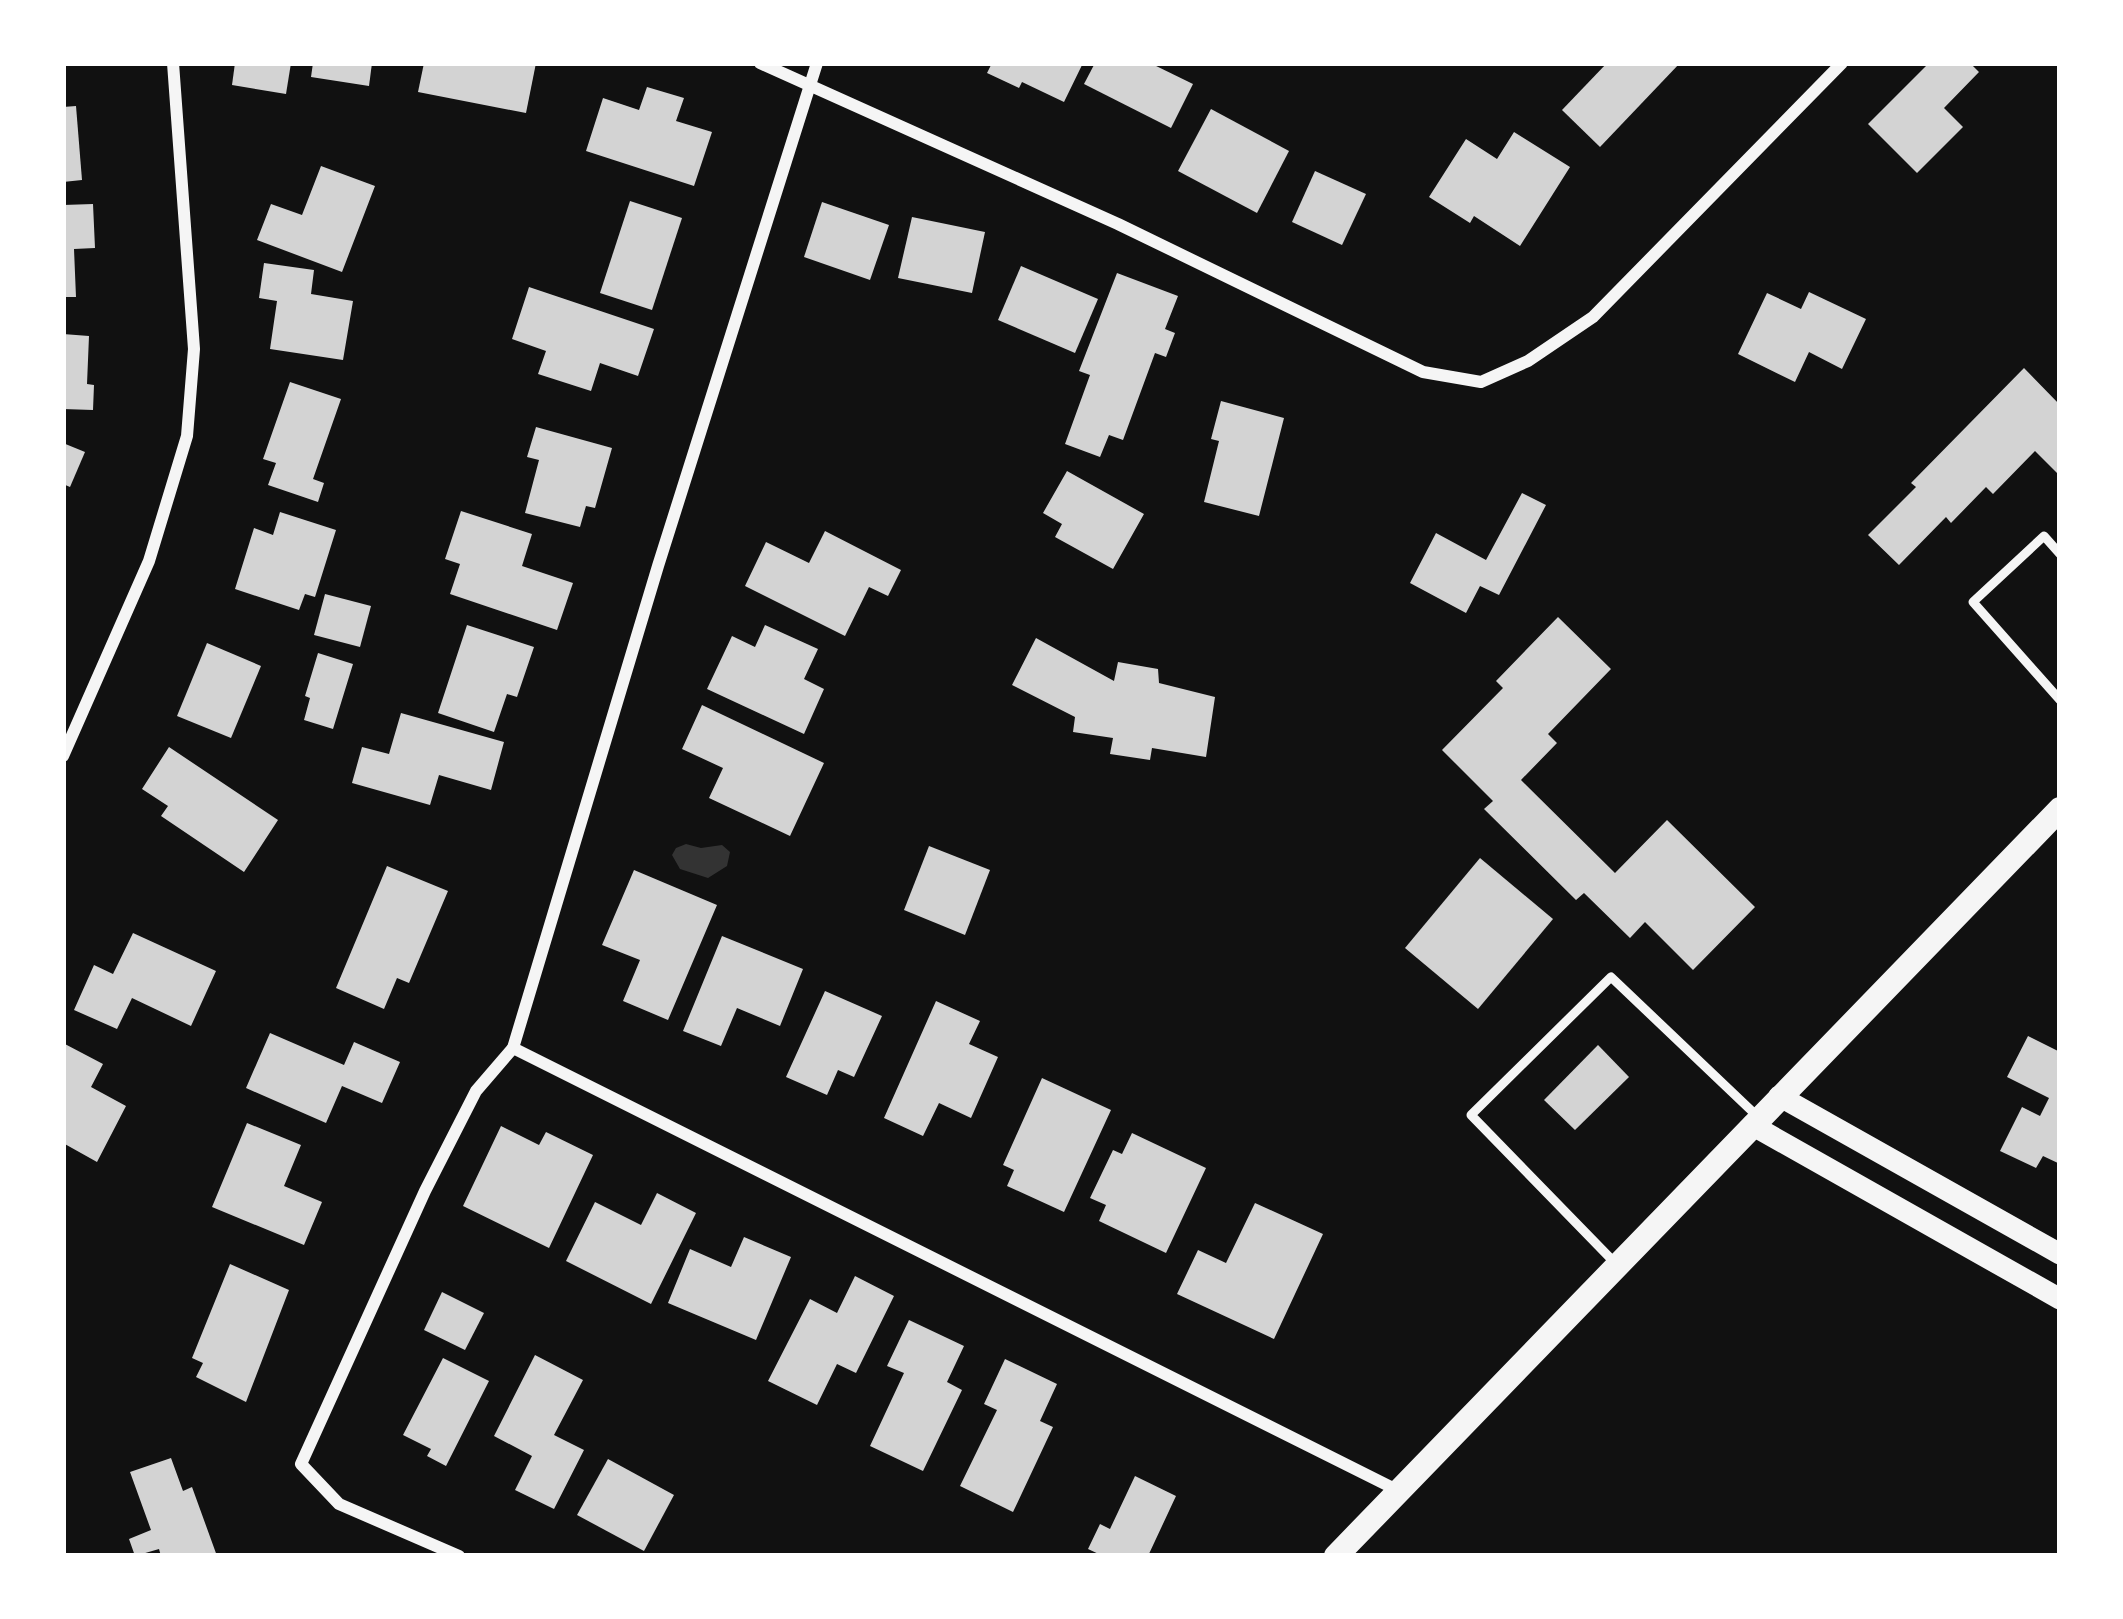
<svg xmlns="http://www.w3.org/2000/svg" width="2123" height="1619" font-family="Lato,sans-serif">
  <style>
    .water { fill: #333 }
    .building { fill: #d3d3d3 }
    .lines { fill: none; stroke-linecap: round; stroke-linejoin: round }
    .service { stroke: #f5f5f5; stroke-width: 9 }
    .minor { stroke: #f5f5f5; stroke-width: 12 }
    .tertiary { stroke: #f5f5f5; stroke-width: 21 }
    .secondary { stroke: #f5f5f5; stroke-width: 24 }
  </style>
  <rect width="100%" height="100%" fill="#111"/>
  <polygon class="water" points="686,844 701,848 722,845 730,852 727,866 708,878 680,869 672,855 676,848"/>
  <g class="building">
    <polygon points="235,63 291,63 286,94 232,85"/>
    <polygon points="313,63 372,63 369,86 311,77"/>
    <polygon points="424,63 536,63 526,113 418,92"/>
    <polygon points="992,63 1083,63 1064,102 1022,82 1019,88 987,73"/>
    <polygon points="1095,63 1150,63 1193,84 1171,128 1084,84"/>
    <polygon points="1607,63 1680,63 1600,147 1562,110"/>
    <polygon points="1929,63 1970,63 1979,72 1944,108 1963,127 1917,173 1868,124"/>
    <polygon points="647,87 684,98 676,121 712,132 694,186 586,151 603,98 639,110"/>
    <polygon points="76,106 82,180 63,182 63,107"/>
    <polygon points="1211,109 1289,151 1257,213 1178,171"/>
    <polygon points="1514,132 1570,167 1520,246 1474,216 1470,223 1429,197 1466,139 1497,159"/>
    <polygon points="321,166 375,186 342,272 257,240 271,204 302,215"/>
    <polygon points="1315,171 1366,194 1342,245 1292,222"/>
    <polygon points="630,201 682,218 652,310 600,293"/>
    <polygon points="822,202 889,225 870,280 804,257"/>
    <polygon points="93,204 95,248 74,249 76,297 63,297 63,205"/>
    <polygon points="912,217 985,232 972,293 898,278"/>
    <polygon points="264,263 314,270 311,294 353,301 343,360 270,349 277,301 259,298"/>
    <polygon points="1021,266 1098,299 1075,353 998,320"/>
    <polygon points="1117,273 1178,296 1165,329 1175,333 1166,357 1155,353 1123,440 1109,435 1100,457 1065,444 1090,375 1079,371"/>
    <polygon points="529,287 654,329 638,376 600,363 591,391 538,374 546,351 512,339"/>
    <polygon points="1809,292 1866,319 1842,369 1809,352 1795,382 1738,354 1767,293 1801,309"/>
    <polygon points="63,334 89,336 87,384 94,385 93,410 63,409"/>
    <polygon points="2024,368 2060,405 2060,476 2035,451 1993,494 1986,487 1951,523 1946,517 1899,565 1868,535 1916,487 1911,483"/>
    <polygon points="290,382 341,399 313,479 324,483 318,502 268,485 276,463 263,459"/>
    <polygon points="1221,401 1284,418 1259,516 1204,502 1219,441 1211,439"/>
    <polygon points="536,427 612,448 595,508 586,506 580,527 525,513 539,460 527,457"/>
    <polygon points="63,443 85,452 70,487 63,484"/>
    <polygon points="1067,471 1144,514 1113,569 1055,537 1062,524 1043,513"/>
    <polygon points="1522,493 1546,505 1499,595 1480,586 1466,613 1410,583 1436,533 1486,560"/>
    <polygon points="461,511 532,534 522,566 573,583 557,630 450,594 460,564 445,559"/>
    <polygon points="280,512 336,530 315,597 305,594 299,610 235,589 254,528 273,535"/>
    <polygon points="825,531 901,570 888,596 869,587 845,636 745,586 766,542 809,563"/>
    <polygon points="325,594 371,606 360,647 314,635"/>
    <polygon points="1558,617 1611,669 1548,734 1557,743 1521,780 1615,873 1667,820 1755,907 1693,970 1645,922 1630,938 1584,893 1576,900 1484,809 1493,801 1442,750 1503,688 1496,681"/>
    <polygon points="467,625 534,647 517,697 507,694 494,732 438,713"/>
    <polygon points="765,625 818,649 804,679 824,689 804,734 707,689 732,636 755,647"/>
    <polygon points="1036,638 1114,681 1118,662 1158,669 1159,683 1215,697 1206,757 1152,748 1150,760 1110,754 1113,738 1073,732 1075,717 1012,685"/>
    <polygon points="207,643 261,666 231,738 177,716"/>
    <polygon points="318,653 353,664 333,729 304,720 310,698 305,696"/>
    <polygon points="702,705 824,763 790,836 709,798 723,768 682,749"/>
    <polygon points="401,713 504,742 491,790 439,775 430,805 352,783 362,747 389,754"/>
    <polygon points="169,747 278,820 244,872 161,816 168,806 142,789"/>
    <polygon points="929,846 990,870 965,935 904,910"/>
    <polygon points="1480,858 1553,919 1478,1009 1405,948"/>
    <polygon points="387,866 448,891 409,983 397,978 384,1009 336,988"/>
    <polygon points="634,870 717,905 668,1020 623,1001 640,960 602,945"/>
    <polygon points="133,933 216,971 191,1026 132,998 117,1029 74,1010 94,965 113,974"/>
    <polygon points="722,936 803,969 780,1026 737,1008 721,1046 683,1031"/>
    <polygon points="825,991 882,1016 854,1077 838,1070 827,1095 786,1077"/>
    <polygon points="936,1001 980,1021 969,1044 998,1057 971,1118 939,1103 923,1136 884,1118"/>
    <polygon points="270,1033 344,1065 354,1042 400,1062 382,1103 342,1086 326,1123 246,1088"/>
    <polygon points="2028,1036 2060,1052 2060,1164 2043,1156 2036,1168 2000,1151 2022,1107 2040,1116 2049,1098 2007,1077"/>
    <polygon points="63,1043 103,1064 91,1087 126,1106 97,1162 63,1143"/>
    <polygon points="1598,1045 1629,1077 1575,1130 1544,1100"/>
    <polygon points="1042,1078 1111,1110 1064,1212 1007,1186 1014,1170 1003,1165"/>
    <polygon points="247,1123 301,1145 284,1186 322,1202 304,1245 212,1207"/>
    <polygon points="501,1126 539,1145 546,1132 593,1155 549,1248 463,1206"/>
    <polygon points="1132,1133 1206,1168 1166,1253 1099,1221 1106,1205 1090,1198 1113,1150 1122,1154"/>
    <polygon points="657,1193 696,1213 651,1304 566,1261 595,1202 641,1225"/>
    <polygon points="1255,1203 1323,1234 1274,1339 1177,1294 1198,1250 1226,1263"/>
    <polygon points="744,1237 791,1257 756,1340 668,1303 690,1249 731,1267"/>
    <polygon points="230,1264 289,1290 246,1402 196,1377 203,1363 192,1358"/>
    <polygon points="855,1276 894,1296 856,1373 837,1364 817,1405 768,1381 810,1299 837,1313"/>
    <polygon points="442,1292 484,1313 465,1350 424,1330"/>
    <polygon points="909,1320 964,1346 947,1382 962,1390 923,1471 870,1446 904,1373 887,1366"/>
    <polygon points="535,1355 583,1380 554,1435 584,1450 554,1509 515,1490 532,1456 494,1436"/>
    <polygon points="443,1358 489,1381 446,1466 427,1456 431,1449 403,1435"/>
    <polygon points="1005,1359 1057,1384 1040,1421 1053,1427 1013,1512 960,1486 997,1410 984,1404"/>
    <polygon points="171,1458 183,1491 192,1487 217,1556 161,1556 159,1549 135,1556 129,1539 151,1530 130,1472"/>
    <polygon points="608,1459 674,1495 644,1551 577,1515"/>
    <polygon points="1135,1476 1176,1496 1148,1556 1103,1556 1088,1549 1100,1524 1110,1529"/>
  </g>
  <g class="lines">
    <g class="service">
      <polyline points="2060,554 2044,536 1973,602 2060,700"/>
      <polyline points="1617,1265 1471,1115 1611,977 1756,1115"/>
    </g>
    <g class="minor">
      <polyline points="760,63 1118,224 1423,372 1481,382 1528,361 1593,317 1842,63"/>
      <polyline points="63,756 149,561 187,436 194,349 173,63"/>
      <polyline points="513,1048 1397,1490"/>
      <polyline points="459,1556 339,1504 301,1464 425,1191 476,1091 513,1048 658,566 817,63"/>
    </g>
    <g class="tertiary">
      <polyline points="1779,1096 2060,1254"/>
      <polyline points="1752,1125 2060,1299"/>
    </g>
    <polyline class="secondary" points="1336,1556 2060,809"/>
  </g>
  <rect width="2123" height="1619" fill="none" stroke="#ffffff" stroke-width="132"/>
</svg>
